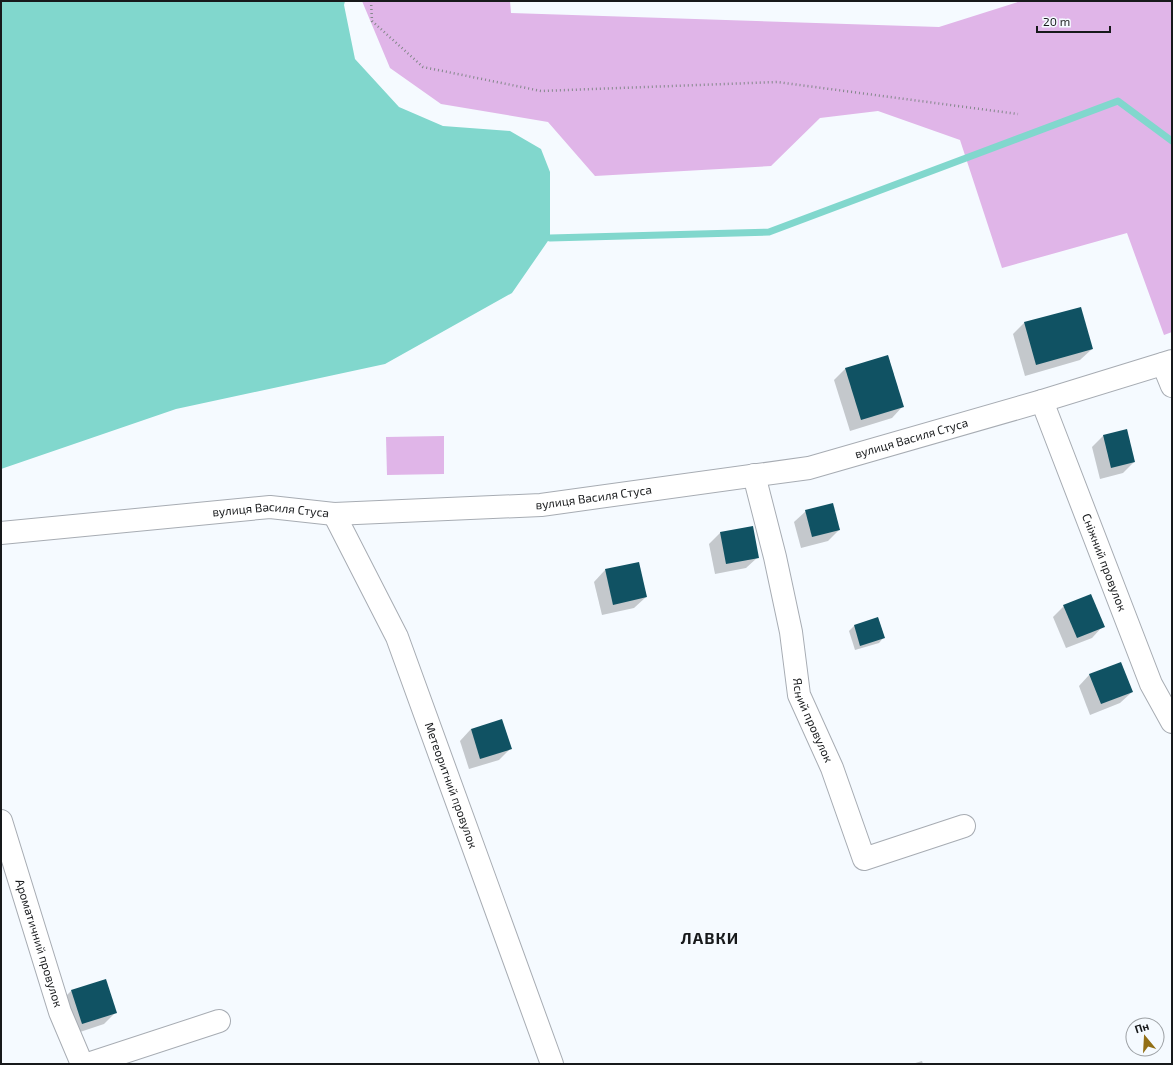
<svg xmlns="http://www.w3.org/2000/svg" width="1173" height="1065" font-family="'Exo 2',sans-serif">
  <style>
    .green { fill: #e0b5e8 }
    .water { fill: #81d7cd }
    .shadow { fill: #0003 }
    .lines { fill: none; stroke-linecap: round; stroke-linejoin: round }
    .stream { stroke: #81d7cd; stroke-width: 7 }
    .building { fill: #105263 }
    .minor-casing { stroke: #a7acb3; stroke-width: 24 }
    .path { stroke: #83878a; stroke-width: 2.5; stroke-dasharray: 1 3; stroke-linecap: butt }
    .minor { stroke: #fff; stroke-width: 22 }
    .labels { text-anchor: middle; stroke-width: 4; stroke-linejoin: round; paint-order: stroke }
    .street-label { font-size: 12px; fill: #17191b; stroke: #f5faff }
    .district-label { font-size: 16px; font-weight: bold; letter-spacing: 1px; fill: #17191b; stroke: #f5faff }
  </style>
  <rect width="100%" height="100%" fill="#f5faff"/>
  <g class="green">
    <polygon points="362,1 510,1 511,13 939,27 1021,1 1172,1 1172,332 1164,335 1127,233 1002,268 960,140 878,111 820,118 771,166 595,176 548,122 441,104 390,68"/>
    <polygon points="444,436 444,474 387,475 386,437"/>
  </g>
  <polygon class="water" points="1,1 345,1 344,5 355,59 399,107 443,126 510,131 541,149 550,172 550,238 512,293 385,364 176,409 1,469"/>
  <g class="shadow">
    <polygon points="1024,323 1092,349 1080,360 1025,376 1013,334"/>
    <polygon points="888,356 903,406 892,418 850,431 834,380 845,369"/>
    <polygon points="1104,435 1134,462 1123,473 1100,479 1092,447"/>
    <polygon points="806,511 839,530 828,541 801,548 794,522"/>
    <polygon points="752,527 758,557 746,568 715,574 709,544 720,533"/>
    <polygon points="638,563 646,597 634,608 602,615 594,582 605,570"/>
    <polygon points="1064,606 1103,626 1092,638 1066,648 1053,617"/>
    <polygon points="878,618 884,637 879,643 855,650 849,631 854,626"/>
    <polygon points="1090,674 1132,692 1120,703 1090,715 1079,686"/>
    <polygon points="471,729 510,749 499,760 469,769 460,741"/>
    <polygon points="71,991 115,1013 104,1024 71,1035 60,1002"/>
    <polygon points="922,1061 923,1064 912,1064"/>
  </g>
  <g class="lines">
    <polyline class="stream" points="550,238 769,232 1118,101 1172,141"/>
  </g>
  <g class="building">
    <polygon points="1081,307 1093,349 1036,365 1024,322"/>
    <polygon points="888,355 904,407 861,420 845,368"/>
    <polygon points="1127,429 1135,462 1111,468 1103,435"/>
    <polygon points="833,503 840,530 812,537 805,510"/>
    <polygon points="753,526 759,558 726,564 720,532"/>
    <polygon points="639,562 647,597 613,605 605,569"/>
    <polygon points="1091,594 1105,627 1077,638 1063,605"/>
    <polygon points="878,617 885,638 860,646 854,625"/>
    <polygon points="1121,662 1133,692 1101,704 1089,674"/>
    <polygon points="502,719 512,749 480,759 471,729"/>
    <polygon points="106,979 117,1013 82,1024 71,990"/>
  </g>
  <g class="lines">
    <g class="minor-casing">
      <g id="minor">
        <polyline points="1163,364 1172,386"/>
        <path id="s1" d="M1042,401L1151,684L1172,722"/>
        <path id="s2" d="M754,475L775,557L791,632L799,695L832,768L864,859L964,826"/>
        <path id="s3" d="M334,514L397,637L552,1064"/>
        <path id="s4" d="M1,533L270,507L334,514L541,505L809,468L1042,401L1172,361"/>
        <path id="s5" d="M1,821L60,1012L82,1064"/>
        <polyline points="88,1064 219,1021"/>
      </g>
    </g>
    <polyline class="path" points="371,1 372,21 423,67 541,91 777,82 1018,114"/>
    <use href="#minor" class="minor"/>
  </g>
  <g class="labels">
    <g class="street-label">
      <text dy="4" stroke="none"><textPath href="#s4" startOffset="919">вулиця Василя Стуса</textPath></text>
      <text dy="4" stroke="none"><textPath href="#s4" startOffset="595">вулиця Василя Стуса</textPath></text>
      <text dy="4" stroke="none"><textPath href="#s4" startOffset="271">вулиця Василя Стуса</textPath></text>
      <text dy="4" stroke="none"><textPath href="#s1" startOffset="173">Сніжний провулок</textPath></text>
      <text dy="4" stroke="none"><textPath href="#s2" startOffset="253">Ясний провулок</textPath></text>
      <text dy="4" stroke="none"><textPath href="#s3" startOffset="296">Метеоритний провулок</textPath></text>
      <text dy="4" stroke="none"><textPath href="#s5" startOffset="128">Ароматичний провулок</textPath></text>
    </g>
    <g class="district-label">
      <text x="710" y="944">ЛАВКИ</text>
    </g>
  </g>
  <rect width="1173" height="1065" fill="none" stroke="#17191b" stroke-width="4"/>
  <g transform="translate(1145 1037) rotate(342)"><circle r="19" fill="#f5faff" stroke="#9ca0a4"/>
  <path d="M0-3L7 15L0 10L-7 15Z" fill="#926f16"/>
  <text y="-6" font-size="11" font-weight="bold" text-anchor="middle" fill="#17191b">Пн</text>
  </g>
  <path d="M1037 26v6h73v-6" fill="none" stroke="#17191b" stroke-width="2"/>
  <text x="1043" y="26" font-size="12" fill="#17191b" stroke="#f5faff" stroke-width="3" paint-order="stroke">20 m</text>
</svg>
